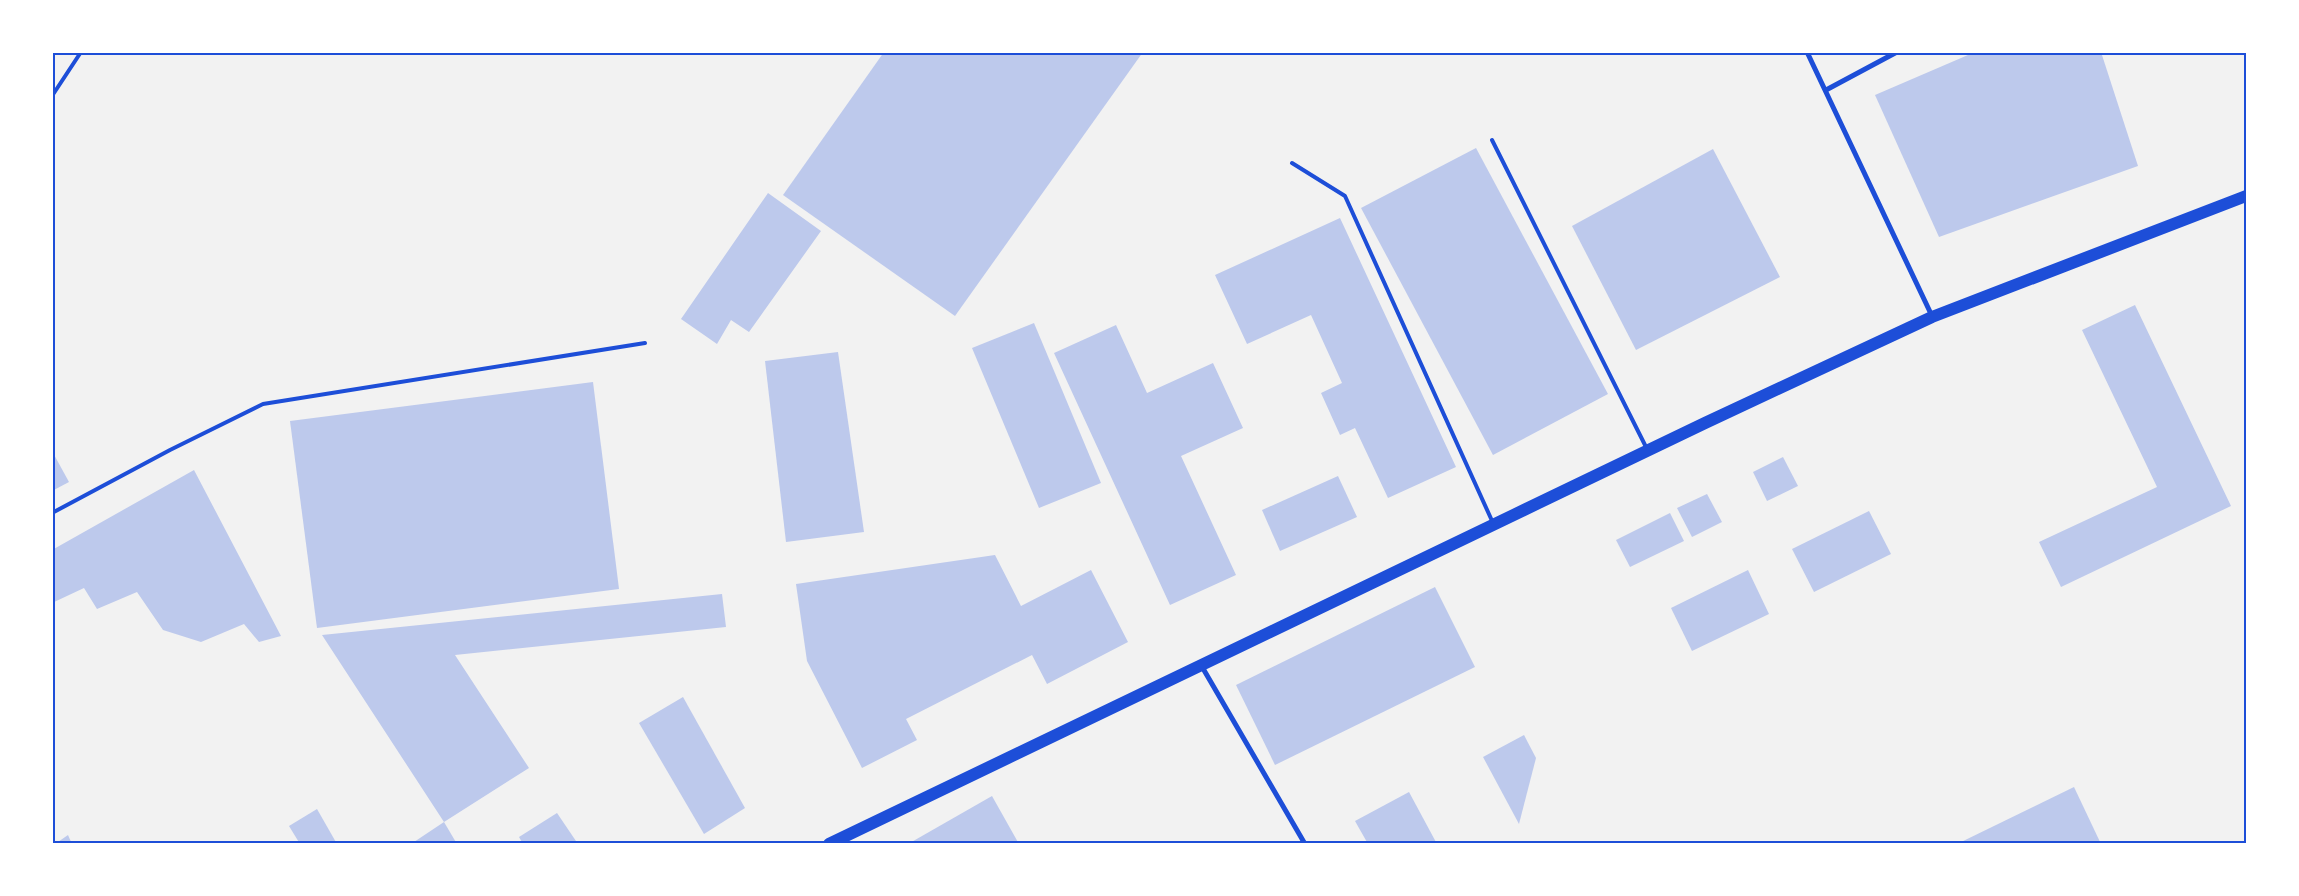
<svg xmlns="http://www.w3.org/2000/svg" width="2299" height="896" font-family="'Exo 2',sans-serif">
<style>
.building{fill:#bdc9ec}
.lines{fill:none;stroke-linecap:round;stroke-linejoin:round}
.service{stroke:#1d4ed8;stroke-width:4}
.minor{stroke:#1d4ed8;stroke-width:5}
.primary{stroke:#1d4ed8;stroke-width:12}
.neatline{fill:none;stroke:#1d4ed8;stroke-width:2}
</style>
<rect width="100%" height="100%" fill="#f2f2f2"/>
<g class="building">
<polygon points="884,52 1143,52 955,316 783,195"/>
<polygon points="1975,52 2101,52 2138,166 1939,237 1875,95"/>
<polygon points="1476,148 1608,394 1493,455 1361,208"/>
<polygon points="1713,149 1780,277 1636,350 1572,226"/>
<polygon points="768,193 821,231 749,332 731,320 717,344 681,319"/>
<polygon points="1340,218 1456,467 1388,498 1355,428 1340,435 1321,393 1342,383 1311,315 1247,344 1215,275"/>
<polygon points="2135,305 2231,506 2061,587 2039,542 2157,487 2082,330"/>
<polygon points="1034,323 1101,483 1039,508 972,348"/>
<polygon points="1116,325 1147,393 1213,363 1243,428 1181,456 1236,575 1170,605 1054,353"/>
<polygon points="838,352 864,532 786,542 765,361"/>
<polygon points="593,382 619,589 317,628 290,421"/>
<polygon points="52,451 69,482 52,491"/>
<polygon points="1783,457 1798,486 1767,501 1753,472"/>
<polygon points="194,470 281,636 259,642 244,624 201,642 163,630 137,592 97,609 84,588 52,603 52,550"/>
<polygon points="1338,476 1357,517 1280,551 1262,510"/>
<polygon points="1707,494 1722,522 1692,537 1677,508"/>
<polygon points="1869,511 1891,554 1814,592 1792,549"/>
<polygon points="1670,513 1684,541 1630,567 1616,540"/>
<polygon points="995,555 1021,606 1091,570 1128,642 1047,684 1032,655 906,719 917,740 862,768 807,661 796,584"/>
<polygon points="1748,570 1769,614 1692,651 1671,608"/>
<polygon points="1435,587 1475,667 1275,765 1236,685"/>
<polygon points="722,594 726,627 455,655 529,768 444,822 322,635"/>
<polygon points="683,697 745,808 704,834 639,723"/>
<polygon points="1524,735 1536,758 1519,824 1483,757"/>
<polygon points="2074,787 2101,844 1957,844"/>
<polygon points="1409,792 1437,844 1368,844 1355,821"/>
<polygon points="992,796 1019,844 908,844"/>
<polygon points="317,809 337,844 300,844 289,826"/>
<polygon points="557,813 578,844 523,844 519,837"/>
<polygon points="444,822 457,844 411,844"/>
<polygon points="68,835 72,844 55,844"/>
</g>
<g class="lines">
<g class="service">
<polyline points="52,96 81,52"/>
<polyline points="1492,140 1647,449"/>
<polyline points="1292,163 1345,196 1493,523"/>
<polyline points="52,513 170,450 263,404 645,343"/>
</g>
<g class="minor">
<polyline points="1807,52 1932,316"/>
<polyline points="1826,90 1897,52"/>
<polyline points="1201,665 1305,844"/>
</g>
<polyline class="primary" points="829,844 1705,423 1932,317 2246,196"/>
</g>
<rect width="2299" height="896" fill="none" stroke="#ffffff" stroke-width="108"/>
<rect x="54" y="54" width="2191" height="788" class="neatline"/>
</svg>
